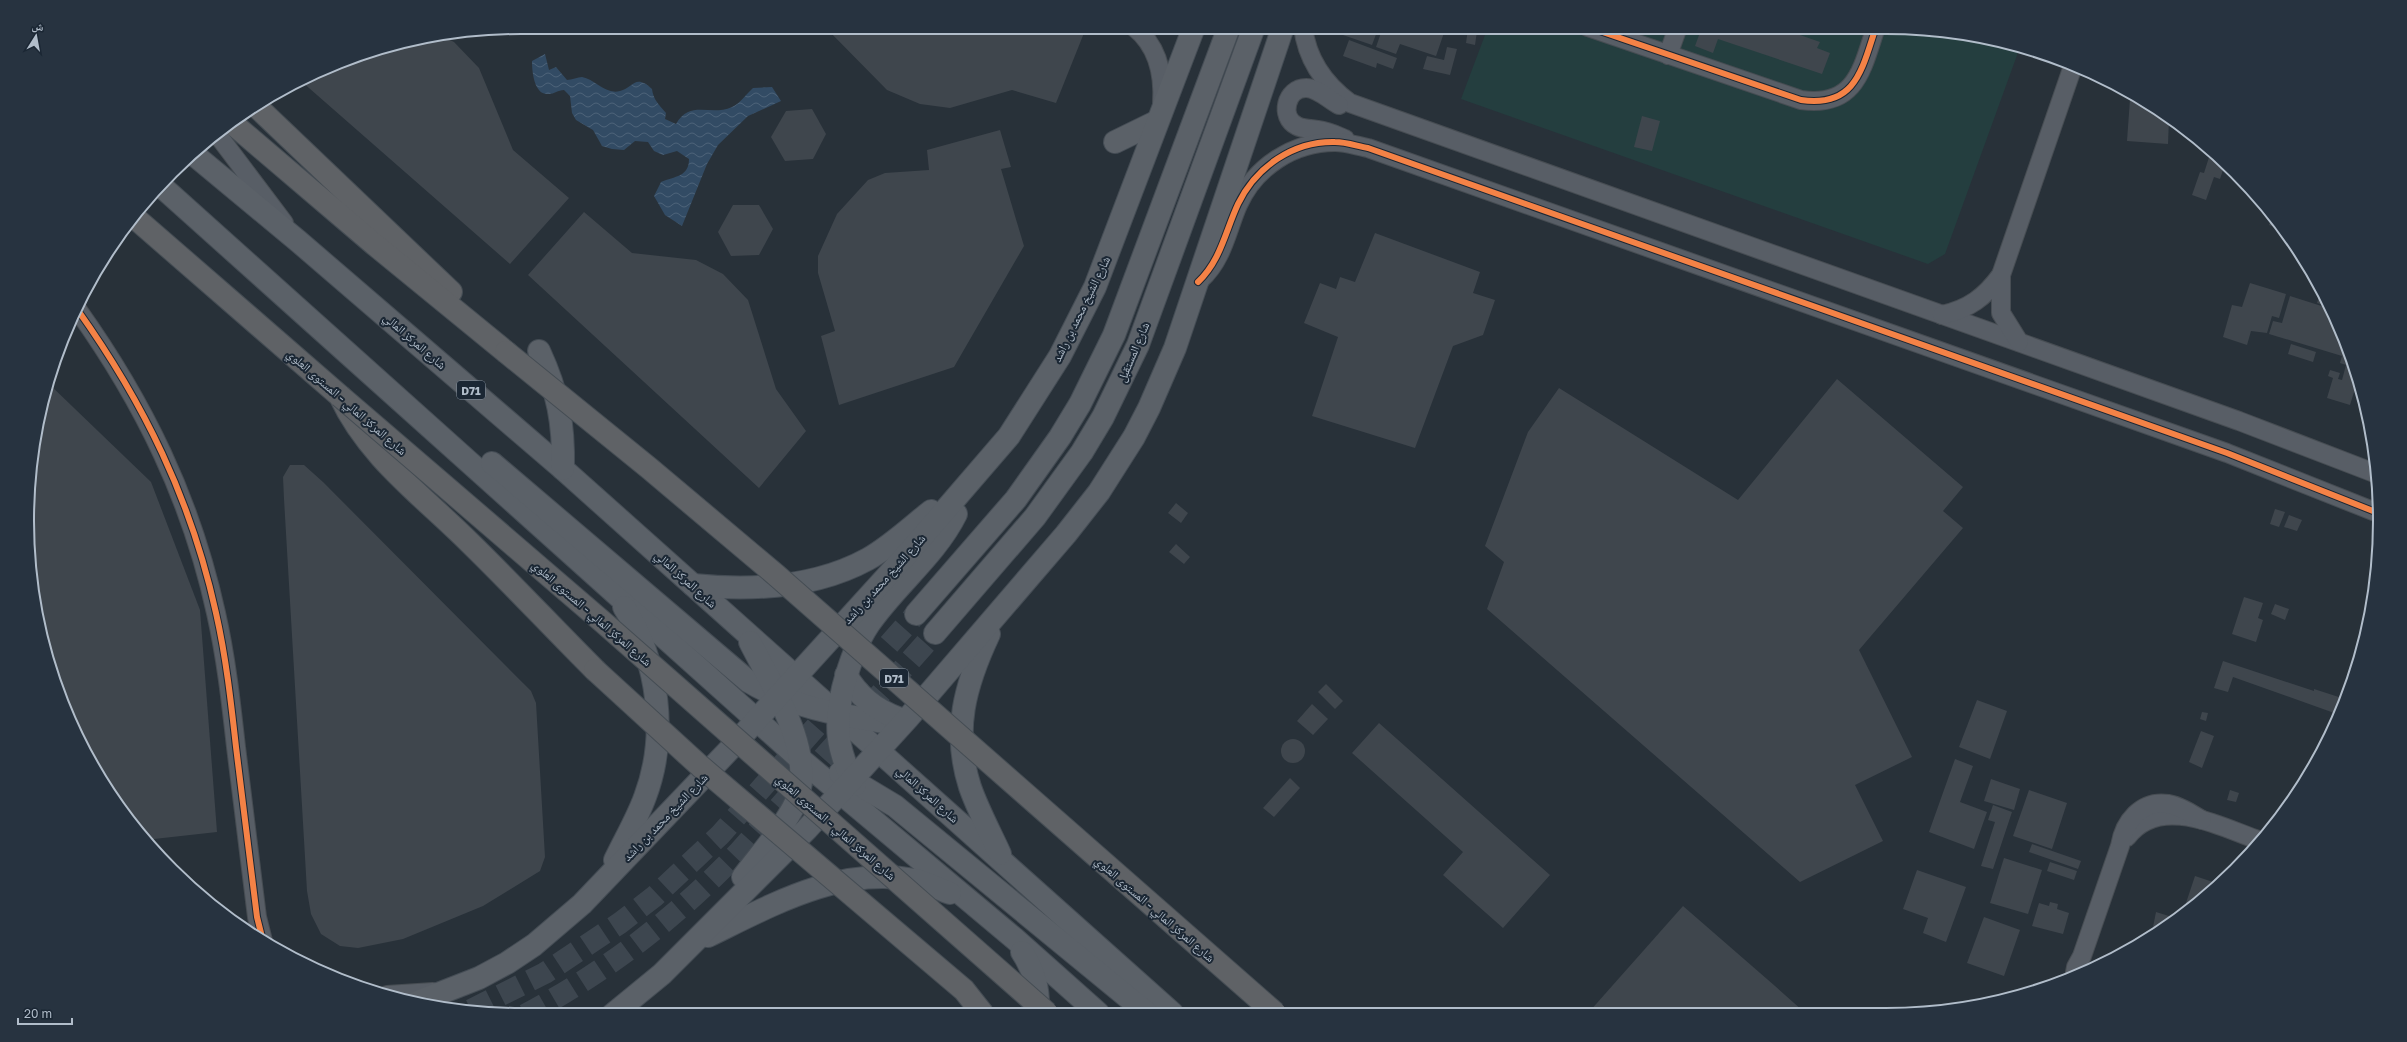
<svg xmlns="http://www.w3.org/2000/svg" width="2407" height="1042" font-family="'Golos Text','Noto Naskh Arabic',sans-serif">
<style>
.green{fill:#243e3f}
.water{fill:url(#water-waves)}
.building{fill:#3f464d}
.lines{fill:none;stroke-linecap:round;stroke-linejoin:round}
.major-tunnel{stroke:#3d464f;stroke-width:22;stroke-dasharray:22 11;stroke-linecap:butt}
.minor-casing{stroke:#474d53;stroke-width:20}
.major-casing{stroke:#454d55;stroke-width:24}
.highway-casing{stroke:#454d54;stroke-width:24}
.minor{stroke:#585e66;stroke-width:18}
.major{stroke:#5b6168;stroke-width:22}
.highway{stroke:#5f6266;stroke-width:22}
.highway-bridge-casing{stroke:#454d54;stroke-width:24;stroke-linecap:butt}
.highway-bridge{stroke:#5f6266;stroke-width:22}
.cycleway-casing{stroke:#1b2734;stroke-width:8}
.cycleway{stroke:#f48246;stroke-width:6}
.labels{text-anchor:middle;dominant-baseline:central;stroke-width:4;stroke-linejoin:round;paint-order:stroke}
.shield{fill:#1b2734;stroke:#84909d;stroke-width:1}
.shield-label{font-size:11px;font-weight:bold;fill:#b1bdca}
.street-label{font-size:12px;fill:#b1bdca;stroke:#1b2734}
.rim{fill:none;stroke:#b1bdca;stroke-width:2}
</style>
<defs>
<pattern id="water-waves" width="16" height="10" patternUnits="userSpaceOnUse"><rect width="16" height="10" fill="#324b64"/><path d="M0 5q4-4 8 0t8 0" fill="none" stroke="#4d6379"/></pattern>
</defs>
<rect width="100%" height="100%" fill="#283139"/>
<polygon class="green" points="1488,27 1886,27 1982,36 2020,47 1945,254 1928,264 1461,99"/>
<path class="water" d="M 545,54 L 549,70 L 556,67 L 567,80 C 572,80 578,77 582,77 C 595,79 605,95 620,91 C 633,88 635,73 652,89 C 653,99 659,105 666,113 L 665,119 L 676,124 C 691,99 710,117 732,107 C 741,103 746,94 753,88 L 772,87 L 781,101 L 748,116 L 718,145 L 707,164 L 682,226 L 665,215 L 654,196 L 661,182 C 675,176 689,177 689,159 L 677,151 L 663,155 L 654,151 L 648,142 L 635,141 L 624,150 L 612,149 L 602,146 L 593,130 L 576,120 L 572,113 L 570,96 L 564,90 C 558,90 554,94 549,94 C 534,96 532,71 532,61 Z"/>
<g class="building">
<polygon points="825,27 1083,27 1086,28 1056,103 1012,90 950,108 920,104 887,90"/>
<polygon points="1345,27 1378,29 1372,45 1343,35"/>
<polygon points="1383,27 1446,27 1436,56 1400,44 1396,54 1376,47"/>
<polygon points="1702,27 1777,27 1820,42 1817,48 1830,53 1822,74 1718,39 1713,53 1695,46"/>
<polygon points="1468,29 1477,31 1475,45 1466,43"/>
<polygon points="440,35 454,42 479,68 513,150 569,198 510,264 301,81 362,53 425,36"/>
<polygon points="1349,40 1397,58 1393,69 1377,63 1376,68 1343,56"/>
<polygon points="1447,47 1457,49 1450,75 1423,69 1427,56 1444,60"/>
<polygon points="2130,99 2143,100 2169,119 2168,144 2127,141"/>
<polygon points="812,109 826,134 813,159 785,161 771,137 786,111"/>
<polygon points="1642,116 1660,121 1652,151 1634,147"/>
<polygon points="1000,130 1011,167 1001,169 1024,246 954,367 839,405 821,336 835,331 818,273 818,256 837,214 868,180 885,173 929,170 927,150"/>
<polygon points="2211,151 2225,164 2220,179 2214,177 2206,200 2192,195 2200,172 2204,173"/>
<polygon points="733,205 759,205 773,229 759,255 731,256 718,232"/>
<polygon points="584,212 632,253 696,260 723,274 748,300 776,389 806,431 759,488 528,275"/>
<polygon points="2273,215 2278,220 2285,231 2269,225"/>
<polygon points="1375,233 1480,272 1473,293 1495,300 1483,335 1453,346 1415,448 1312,416 1338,337 1304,323 1320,283 1336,289 1340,277 1355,282"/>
<polygon points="2250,283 2286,294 2279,318 2272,316 2267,333 2251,331 2247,345 2223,337 2232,305 2242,307"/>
<polygon points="2321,290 2329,303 2331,307 2317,303"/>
<polygon points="2290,296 2331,309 2358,379 2350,405 2327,398 2333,378 2328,376 2330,370 2340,373 2338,379 2342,380 2346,365 2340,363 2342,356 2269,334 2273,321 2282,323"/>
<polygon points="2291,344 2316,352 2313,362 2288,354"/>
<polygon points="1837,379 1963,487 1943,511 1963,528 1859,650 1912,757 1855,785 1883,841 1800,882 1487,609 1504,562 1485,546 1528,432 1559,388 1738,500"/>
<polygon points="48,383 151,482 200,610 217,832 145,840 93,768 53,680 36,617 27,521 36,425"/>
<polygon points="290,465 304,465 323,482 523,683 531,691 536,703 545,857 540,871 483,906 403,939 358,948 340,946 321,934 311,914 307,891 284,499 283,477"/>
<polygon points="1176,503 1188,513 1181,523 1168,513"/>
<polygon points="2275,509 2285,512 2279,527 2270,524"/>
<polygon points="2289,515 2302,520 2297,531 2284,527"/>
<polygon points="1176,544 1190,557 1184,564 1169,552"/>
<polygon points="2244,597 2263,603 2258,618 2263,620 2256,642 2232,634"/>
<polygon points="2275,604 2289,609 2285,620 2271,614"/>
<polygon points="2223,661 2314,691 2314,689 2345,699 2337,714 2233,677 2228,692 2214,688"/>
<polygon points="1326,684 1343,701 1335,709 1318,692"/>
<polygon points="1977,700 2007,711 1990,759 1959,747"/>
<polygon points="1312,704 1328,719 1313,735 1297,721"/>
<polygon points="2202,712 2208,713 2206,721 2200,719"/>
<polygon points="1379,723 1550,875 1503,928 1443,875 1463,852 1352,753"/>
<polygon points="2201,731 2214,736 2202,768 2189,762"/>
<circle cx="1293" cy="751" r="12"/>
<polygon points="1955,759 1973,766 1960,802 1987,812 1974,849 1929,832"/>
<polygon points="1290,778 1300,788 1274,817 1263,808"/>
<polygon points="1991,779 2020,789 2014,810 1984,801"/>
<polygon points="2029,790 2067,803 2052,849 2013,836"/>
<polygon points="2230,790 2239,793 2236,802 2227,800"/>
<polygon points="1993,805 2012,812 1993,869 1981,866 1995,822 1988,820"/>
<polygon points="2032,844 2081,861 2078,869 2029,852"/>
<polygon points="2004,858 2042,870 2028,914 1990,903"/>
<polygon points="2050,862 2077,871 2074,880 2047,871"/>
<polygon points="1917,870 1966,887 1946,942 1923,933 1928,918 1903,909"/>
<polygon points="2195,876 2219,884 2212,893 2182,915"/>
<polygon points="2050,902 2058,904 2057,909 2069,913 2063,934 2032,926 2039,903 2049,906"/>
<polygon points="1683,906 1775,986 1803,1011 1589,1012"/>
<polygon points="2156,912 2169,916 2166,927 2164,929 2153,927"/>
<polygon points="1984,917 2020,930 2004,976 1967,963"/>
</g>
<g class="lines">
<g class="major-tunnel">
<polyline points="471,1010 545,973 620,923 655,896 720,835 916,614"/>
<path d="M 525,1015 C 607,971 673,920 738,853 L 935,633"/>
</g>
<g class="minor-casing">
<g id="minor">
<path d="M 1134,27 C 1158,46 1164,75 1162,104"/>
<path d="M 1303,27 C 1307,60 1324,84 1350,103 L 2239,421 L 2377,474"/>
<path d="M 1588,27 L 1801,100 C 1856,108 1862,69 1876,27"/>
<polyline points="1668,55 1678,27"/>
<path d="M 1339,105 C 1329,100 1318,88 1306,88 C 1286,88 1279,117 1297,126 C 1303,129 1312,129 1318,130 C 1328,131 1336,135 1345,139"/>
<polyline points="217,134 284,223"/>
<path d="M 1201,279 C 1223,259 1227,230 1238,205 C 1255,167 1293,142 1335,142 C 1346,142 1357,146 1368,148 L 2227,453 L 2378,513"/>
<path d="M 77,309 C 144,403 191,499 216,613 C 226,657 231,702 236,747 C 243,804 250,860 257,917 L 263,941"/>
<path d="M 1942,315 C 1969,309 1985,297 2001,275"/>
<polyline points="2019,342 2001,313 2001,275 2073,66"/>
<path d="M 2127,837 C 2159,794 2219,826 2258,840"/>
<path d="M 2074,978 L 2076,967 L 2082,956 L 2120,846 C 2124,822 2141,800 2168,804 C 2180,806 2192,814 2202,820"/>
<polyline points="387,995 433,992"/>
</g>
</g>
<g class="major-casing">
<g id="major">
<polyline points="1115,142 1156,122"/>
<polyline points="192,153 298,241 563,469 1172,1013"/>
<polyline points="160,185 799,758 1015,939 1098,1013"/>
<path d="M 539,351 C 558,392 564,423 563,469"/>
<path d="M 492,463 L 748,681 C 796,710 848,716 901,725"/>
<path d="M 693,585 C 751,591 815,588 868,559 C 891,546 911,527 931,511"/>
<polyline points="916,614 1016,499 1060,437 1080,404 1114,335 1229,27"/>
<polyline points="935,633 1035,517 1082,452 1103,417 1138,345 1254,27"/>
<path d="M 989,634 C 965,685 952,731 970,787 C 978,810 990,832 1000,854"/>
<path d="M 846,675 C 858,696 876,710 898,718"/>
<polyline points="840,773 895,806 1147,1013"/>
<path d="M 855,785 C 837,750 834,727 843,688 C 849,665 856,643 869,624 C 896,585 935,556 956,514"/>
<path d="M 615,860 C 625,839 637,819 645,797 C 668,736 659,662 624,607"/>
<path d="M 743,877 C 761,853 783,829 796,802 C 817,754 771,684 750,642"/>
<path d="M 708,936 C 774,904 840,866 915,880 C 927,883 939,889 950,893"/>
<path d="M 1022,952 C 1035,972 1039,990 1038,1013"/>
<polyline points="415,1003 479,978 507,963 534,945 582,904 730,749 910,551 1009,436 1060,356 1095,287 1194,27"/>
<polyline points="612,1015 662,974 807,829 908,718 1066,534 1099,492 1134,437 1149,408 1175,348 1283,27"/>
</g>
</g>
<g class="highway-casing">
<g id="highway">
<polyline points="256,106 451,292"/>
<polyline points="232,123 374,244 506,352"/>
<path d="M 134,217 L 340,396 C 368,457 423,496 470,543 C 512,584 553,628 595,670"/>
</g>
</g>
<use href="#minor" class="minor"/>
<use href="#major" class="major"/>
<use href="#highway" class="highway"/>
<g class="highway-bridge-casing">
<g id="highway-bridge">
<polyline points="506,352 649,468 776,575 1275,1013"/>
<polyline points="340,396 604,623 1047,1013"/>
<polyline points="595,670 700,766 964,990 983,1014"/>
</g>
</g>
<use href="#highway-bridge" class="highway-bridge"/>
<g class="cycleway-casing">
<g id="cycleway">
<path d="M 1588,27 L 1801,100 C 1856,108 1862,69 1876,27"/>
<path d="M 1198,282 C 1221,260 1225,232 1238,204 C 1256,167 1293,141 1335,142 C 1346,142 1357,146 1368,148 L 2227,453 L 2378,513"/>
<path d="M 77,309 C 144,403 191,499 216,613 C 226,657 231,702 236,747 C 243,804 250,860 257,917 L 263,941"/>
</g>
</g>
<use href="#cycleway" class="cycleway"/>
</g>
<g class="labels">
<g class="shield">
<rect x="457" y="381" width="28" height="18" rx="3"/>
<rect x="880" y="669" width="28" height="18" rx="3"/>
</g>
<g class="shield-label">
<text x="471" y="390">D71</text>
<text x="894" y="678">D71</text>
</g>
<g class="street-label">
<text transform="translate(1081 309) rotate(-64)">شارع الشيخ محمد بن راشد</text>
<text transform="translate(415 341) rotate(41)">شارع المركز المالي</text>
<text transform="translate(1133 352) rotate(-67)">شارع المستقبل</text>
<text transform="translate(347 402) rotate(41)">شارع المركز المالي - المستوى العلوي</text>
<text transform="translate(686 579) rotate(42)">شارع المركز المالي</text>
<text transform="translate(884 579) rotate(-48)">شارع الشيخ محمد بن راشد</text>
<text transform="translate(592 613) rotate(41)">شارع المركز المالي - المستوى العلوي</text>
<text transform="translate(928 794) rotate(42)">شارع المركز المالي</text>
<text transform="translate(665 817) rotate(-46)">شارع الشيخ محمد بن راشد</text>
<text transform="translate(836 827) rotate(41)">شارع المركز المالي - المستوى العلوي</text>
<text transform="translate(1155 909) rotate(41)">شارع المركز المالي - المستوى العلوي</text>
</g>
</g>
<path d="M0 0H2407V1042H0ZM521 34H1886A487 487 0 0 1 2373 521V521A487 487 0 0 1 1886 1008H521A487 487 0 0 1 34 521V521A487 487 0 0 1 521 34Z" fill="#273340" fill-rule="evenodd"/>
<path class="rim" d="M521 34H1886A487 487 0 0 1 2373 521V521A487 487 0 0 1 1886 1008H521A487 487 0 0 1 34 521V521A487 487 0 0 1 521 34Z"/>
<g transform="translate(36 36) rotate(11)" stroke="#1b2734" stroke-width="3" paint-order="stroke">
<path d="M0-3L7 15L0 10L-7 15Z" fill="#b1bdca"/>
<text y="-6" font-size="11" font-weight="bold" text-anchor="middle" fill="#b1bdca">ش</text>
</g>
<path d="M18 1018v6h54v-6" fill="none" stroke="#b1bdca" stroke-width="2"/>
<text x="24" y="1018" font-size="12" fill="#b1bdca" stroke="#1b2734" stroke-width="3" paint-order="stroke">20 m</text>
</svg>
